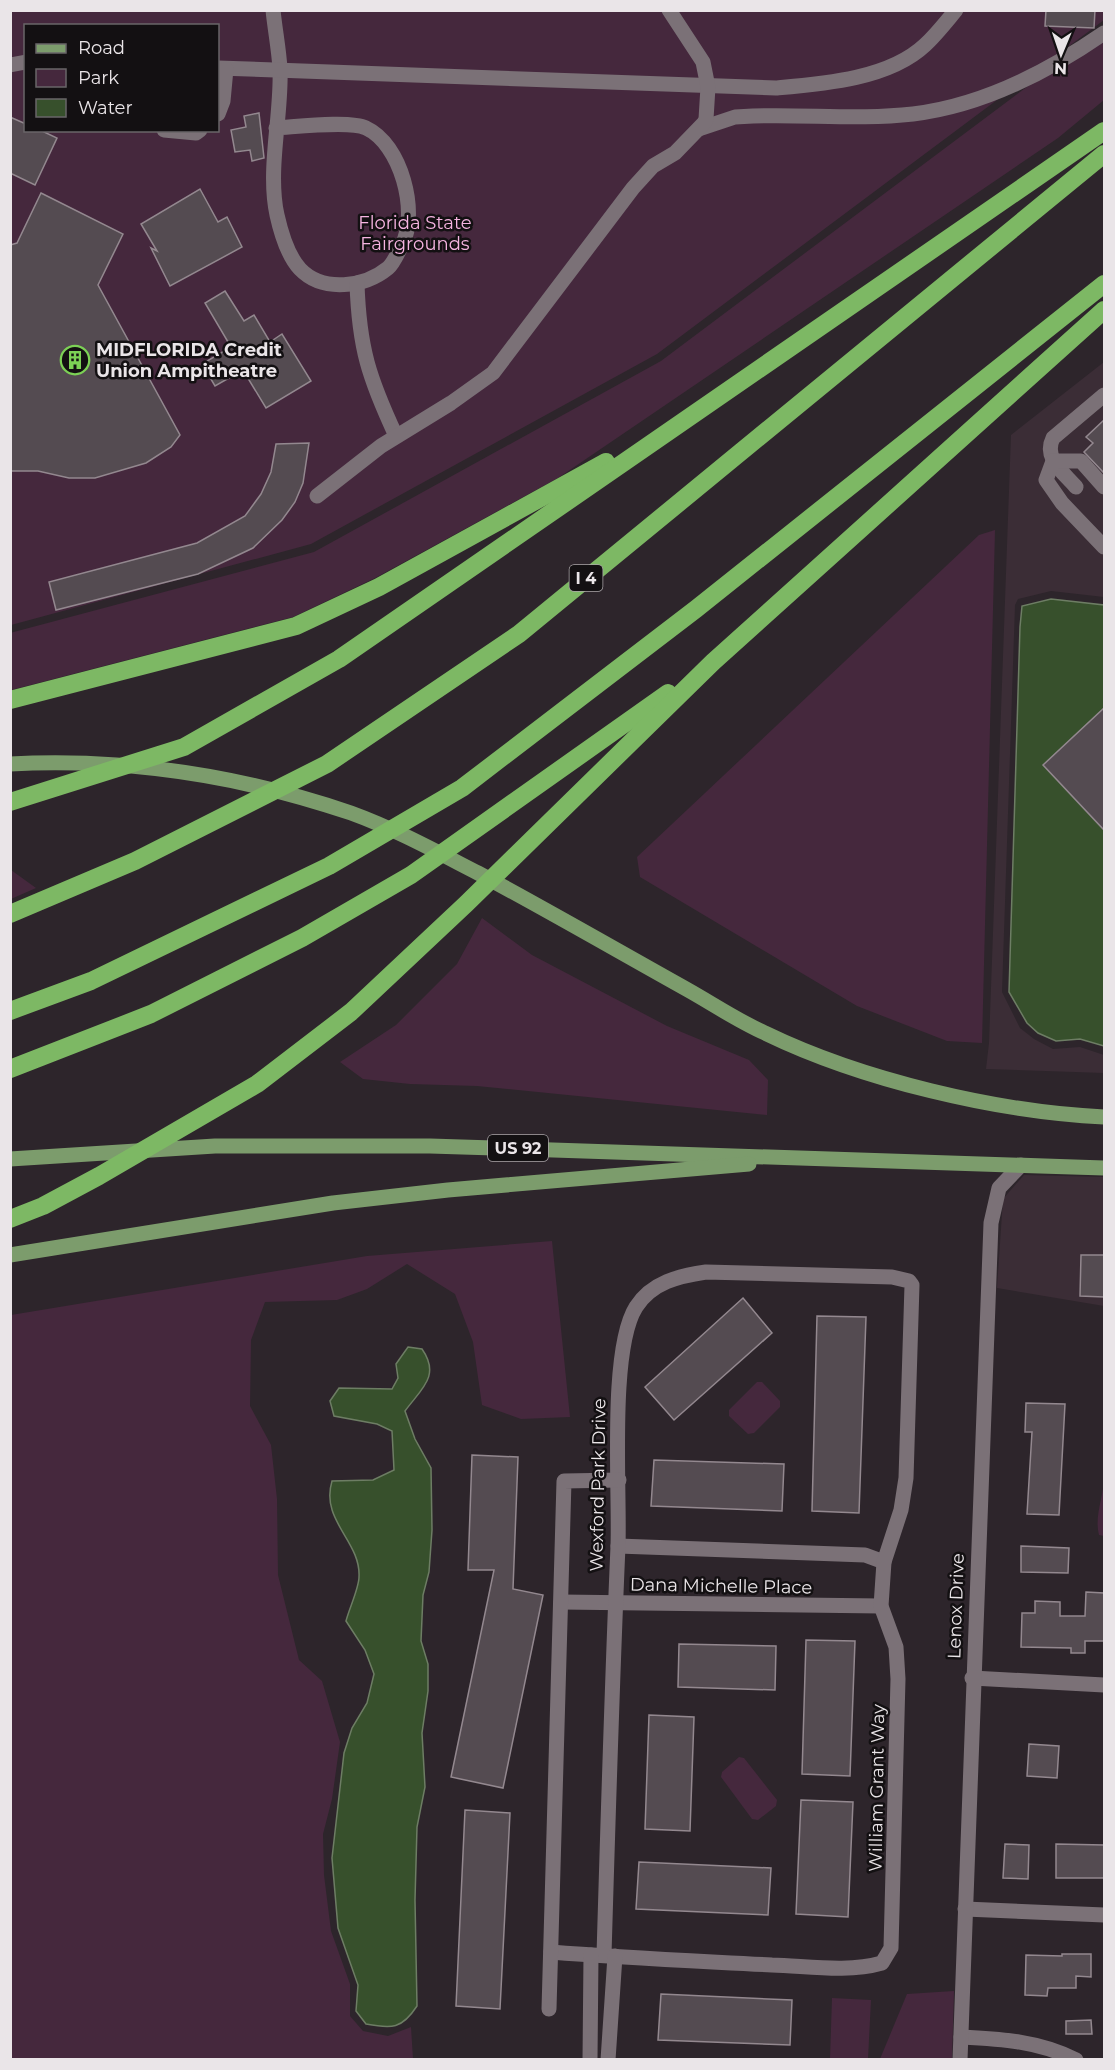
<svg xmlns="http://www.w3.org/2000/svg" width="1115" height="2070" font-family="Montserrat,sans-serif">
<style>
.built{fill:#3b2d36}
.green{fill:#45283d;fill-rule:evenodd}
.water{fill:#37502c;stroke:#6d7d64;stroke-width:1.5}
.building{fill:#544b51;stroke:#93888f;stroke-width:1.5}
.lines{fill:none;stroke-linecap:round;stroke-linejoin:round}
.minor{stroke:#7b7177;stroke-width:15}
.major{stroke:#7c9c6c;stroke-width:15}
.highway{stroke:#7db864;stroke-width:18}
.labels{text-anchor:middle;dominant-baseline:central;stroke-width:5;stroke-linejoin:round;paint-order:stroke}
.shield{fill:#131012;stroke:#aaa5a8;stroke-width:1.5}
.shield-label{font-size:16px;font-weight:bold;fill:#eae5e8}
.park-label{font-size:18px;fill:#f6b4e1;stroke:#131012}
.poi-label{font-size:18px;font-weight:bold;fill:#eae5e8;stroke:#131012;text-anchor:start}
.street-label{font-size:18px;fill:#eae5e8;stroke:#131012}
</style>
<rect width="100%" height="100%" fill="#2d252b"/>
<g class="built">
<polygon points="1104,362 1104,597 1051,591 1018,599 1015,605 1002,992 1020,1028 1034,1039 1053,1049 1080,1047 1104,1055 1104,1073 986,1069 989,1043 1011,435"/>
<polygon points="1024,1175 1104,1177 1104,1306 997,1288 1003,1199"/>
</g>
<g class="green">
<path d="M 11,11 L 1104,11 L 1104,20 L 657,354 L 311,544 L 11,625 ZM 26,26 L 218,26 L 218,130 L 26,130 Z"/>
<polygon points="1104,29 1104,100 1058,138 558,478 375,578 293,617 11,690 10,633 314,552 661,361"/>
<polygon points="995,530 982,1043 947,1041 857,1006 640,877 637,857 979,535"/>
<polygon points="11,870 36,888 11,899"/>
<polygon points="482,918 532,955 667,1026 749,1060 768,1080 767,1115 477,1086 410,1084 363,1079 340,1062 396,1025 457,964"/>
<polygon points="552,1241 570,1417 521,1419 482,1405 473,1342 455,1294 407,1264 367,1289 337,1300 265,1302 251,1340 250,1406 271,1445 277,1499 278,1575 299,1660 322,1681 340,1742 332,1799 323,1834 324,1875 331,1931 350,1984 350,2016 363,2031 388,2036 411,2027 413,2059 11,2059 11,1315 367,1256"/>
<polygon points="757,1382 762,1382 780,1401 780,1407 754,1433 748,1434 729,1416 729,1410"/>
<path d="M 1104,1477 L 1104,1536 L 1099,1535 C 1094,1516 1104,1496 1104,1477 Z"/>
<polygon points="739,1757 744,1758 777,1800 776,1806 758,1820 752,1819 721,1777 722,1772"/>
<polygon points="954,1991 952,2059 880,2059 907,1994"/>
<polygon points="832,1998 871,2000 868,2059 830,2059"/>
</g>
<g class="water">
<polygon points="1051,599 1104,605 1104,1046 1080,1039 1056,1041 1038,1033 1027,1023 1009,992 1020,627 1022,606"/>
<path d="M 408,1347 L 422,1349 C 441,1376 421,1389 405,1411 L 415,1439 L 431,1468 L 432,1530 L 429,1572 L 423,1595 L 421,1641 L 428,1664 L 428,1691 L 422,1733 L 425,1787 L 417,1827 L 415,1900 L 417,2006 C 402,2029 392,2029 366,2024 L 356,2011 L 358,1985 L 338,1928 L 332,1858 L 344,1753 L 352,1728 L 367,1703 L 374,1674 L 365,1650 L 346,1621 C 349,1609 359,1588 359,1577 C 361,1541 320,1521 332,1481 L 373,1480 L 394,1470 L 392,1431 L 377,1424 L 334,1416 L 330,1401 L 339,1388 L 392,1389 L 398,1378 L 396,1364 Z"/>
</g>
<g class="building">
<polygon points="1046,10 1095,10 1094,28 1045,26"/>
<polygon points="259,113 264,158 252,161 250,150 235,152 231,130 246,127 244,116"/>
<polygon points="10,117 26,124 26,130 40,130 57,138 35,185 10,173"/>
<polygon points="200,189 218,222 227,217 242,247 170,286 151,248 157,251 141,224"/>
<polygon points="41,193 123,234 98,285 180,435 171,447 146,463 95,478 69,478 38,471 10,471 10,245 17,243"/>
<polygon points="225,291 244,321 254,315 270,342 282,334 311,381 266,408 243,370 215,386 202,364 231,347 205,303"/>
<polygon points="1104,420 1104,473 1084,452 1093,443 1086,437"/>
<polygon points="309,443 303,483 295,502 282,520 253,548 198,574 56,610 49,582 197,543 245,516 261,494 271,472 276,444"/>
<polygon points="1104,708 1104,830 1043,765"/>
<polygon points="1081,1255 1104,1255 1104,1297 1080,1296"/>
<polygon points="743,1298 772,1333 674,1420 645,1387"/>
<polygon points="817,1316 866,1317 859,1513 812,1511"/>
<polygon points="1026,1403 1065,1404 1059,1515 1027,1514 1032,1432 1025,1432"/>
<polygon points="472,1455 518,1457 513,1589 543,1595 503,1788 451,1777 494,1570 468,1570"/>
<polygon points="654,1460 784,1464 782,1511 651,1506"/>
<polygon points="1021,1546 1069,1548 1068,1573 1021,1572"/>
<polygon points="1086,1592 1104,1593 1104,1641 1085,1641 1085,1653 1071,1653 1071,1648 1021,1647 1022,1613 1035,1613 1035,1601 1060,1602 1060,1616 1085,1616"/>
<polygon points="806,1640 855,1641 850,1776 802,1774"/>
<polygon points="679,1644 776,1646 775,1690 678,1687"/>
<polygon points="649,1715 694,1717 690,1831 645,1829"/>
<polygon points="1029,1744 1059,1746 1057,1778 1027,1776"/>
<polygon points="801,1800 853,1802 848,1917 796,1914"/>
<polygon points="465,1810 510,1813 500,2009 456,2006"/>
<polygon points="1005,1844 1029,1845 1028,1879 1003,1878"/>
<polygon points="1056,1844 1104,1845 1104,1878 1056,1878"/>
<polygon points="639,1862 771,1868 768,1915 636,1909"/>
<polygon points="1062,1954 1091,1954 1091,1977 1076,1976 1076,1988 1048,1988 1047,1996 1025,1995 1026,1955 1062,1956"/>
<polygon points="661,1994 792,2000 790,2045 658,2040"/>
<polygon points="1091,2020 1092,2034 1066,2034 1066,2021"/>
</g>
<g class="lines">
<g class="minor">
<path d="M 273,10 C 275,30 279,50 280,69 C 282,114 267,170 277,215 C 281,233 288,256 300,269 C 323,293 365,287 388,268 C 394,263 398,252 402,245 C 419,212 401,144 366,128 C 350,120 295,127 276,128"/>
<polyline points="10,65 26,62"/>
<path d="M 218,68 L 776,88 C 823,84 889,79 925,45 C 936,35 946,22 956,10"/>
<polyline points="218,114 223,101 226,69"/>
<path d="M 699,129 L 735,117 L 753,116 C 806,114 860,120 913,114 C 981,106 1049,71 1104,33"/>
<polyline points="164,130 196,133 200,130"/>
<path d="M 357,283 C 359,348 369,378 396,436"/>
<path d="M 1076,487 C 1063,472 1043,458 1053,438 L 1104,395"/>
<polyline points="1104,487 1081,461 1053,461 1046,480 1062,503 1104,547"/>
<polyline points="317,496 381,446 451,403 493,373 633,188 653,166 675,153 704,123 706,119 708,87 703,62 669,10"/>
<polyline points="618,1546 865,1555 884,1562"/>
<polyline points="561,1602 881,1606"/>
<polyline points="972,1678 1104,1685"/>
<polyline points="965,1909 1104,1915"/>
<path d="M 551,1952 C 624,1958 698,1961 772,1965 C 808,1966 847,1973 882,1963 L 891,1948 L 898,1679 L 896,1647 L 881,1606 L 884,1562 L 901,1510 L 906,1478 L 912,1285 L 909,1281 L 892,1277 L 706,1272 C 679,1276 652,1282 636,1307 C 609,1350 620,1490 618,1546 C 612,1682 608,1819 604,1955"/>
<polyline points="549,2009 564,1481 619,1480"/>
<path d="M 961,2037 C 1000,2039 1040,2041 1076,2060"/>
<polyline points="590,2060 591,1955"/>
<polyline points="608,2060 615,1956"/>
<polyline points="960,2060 991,1223 999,1188 1021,1165"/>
</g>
<g class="major">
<path d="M 10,764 C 125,758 242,776 351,813 C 395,829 437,852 478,873 C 549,911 618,951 688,990 C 713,1004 738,1021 765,1033 C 862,1080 997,1112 1104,1117"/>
<polyline points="10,1159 215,1146 430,1146 1104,1168"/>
<polyline points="10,1255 333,1203 448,1190 749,1164"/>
</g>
<g class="highway">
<polyline points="10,700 296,626 379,587 606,462"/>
<polyline points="10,802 184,747 339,659 1104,131"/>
<polyline points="10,914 135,861 327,764 519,634 1104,154"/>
<polyline points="10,1011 91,981 329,866 462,788 696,609 1104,284"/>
<polyline points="10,1069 151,1014 302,938 411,875 668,693"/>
<polyline points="10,1219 43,1206 99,1176 257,1084 351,1012 466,904 713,662 1104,310"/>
</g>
</g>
<defs>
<g id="building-ring" transform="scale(1.5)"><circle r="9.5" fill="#131012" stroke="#7cd155" stroke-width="1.5"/><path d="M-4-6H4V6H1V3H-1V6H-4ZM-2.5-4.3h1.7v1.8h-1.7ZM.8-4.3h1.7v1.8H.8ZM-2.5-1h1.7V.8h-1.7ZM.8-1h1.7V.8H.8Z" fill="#7cd155"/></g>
</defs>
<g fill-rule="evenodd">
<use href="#building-ring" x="75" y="360"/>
</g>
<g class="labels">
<g class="shield">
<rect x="569.5" y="565" width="33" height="26" rx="4.5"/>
<rect x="488" y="1135" width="60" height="26" rx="4.5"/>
</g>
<g class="shield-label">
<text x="586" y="578">I 4</text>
<text x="518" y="1148">US 92</text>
</g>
<g class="park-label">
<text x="415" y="223">Florida State<tspan x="415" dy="21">Fairgrounds</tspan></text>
</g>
<g class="poi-label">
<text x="96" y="350">MIDFLORIDA Credit<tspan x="96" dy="21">Union Ampitheatre</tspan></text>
</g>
<g class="street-label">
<text transform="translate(598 1485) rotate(-89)">Wexford Park Drive</text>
<text transform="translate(721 1586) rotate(1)">Dana Michelle Place</text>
<text transform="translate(956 1606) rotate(-88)">Lenox Drive</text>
<text transform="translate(877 1788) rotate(-89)">William Grant Way</text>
</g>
</g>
<rect width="1115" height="2070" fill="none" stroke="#eae5e8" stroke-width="24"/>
<rect x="24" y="24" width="195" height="108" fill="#131012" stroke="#696568" stroke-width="1.5"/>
<rect x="36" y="44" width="30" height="9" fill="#7c9c6c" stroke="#696568" stroke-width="1.5"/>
<text x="78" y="54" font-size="18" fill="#eae5e8">Road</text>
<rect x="36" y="69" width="30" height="18" fill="#45283d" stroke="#696568" stroke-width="1.5"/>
<text x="78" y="84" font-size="18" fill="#eae5e8">Park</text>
<rect x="36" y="99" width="30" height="18" fill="#37502c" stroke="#696568" stroke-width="1.5"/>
<text x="78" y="114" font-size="18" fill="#eae5e8">Water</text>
<g transform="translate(1061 54) rotate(182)" stroke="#131012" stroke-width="4.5" paint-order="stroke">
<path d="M0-4.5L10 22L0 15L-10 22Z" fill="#eae5e8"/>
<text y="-9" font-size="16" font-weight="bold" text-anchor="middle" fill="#eae5e8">N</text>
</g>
</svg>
